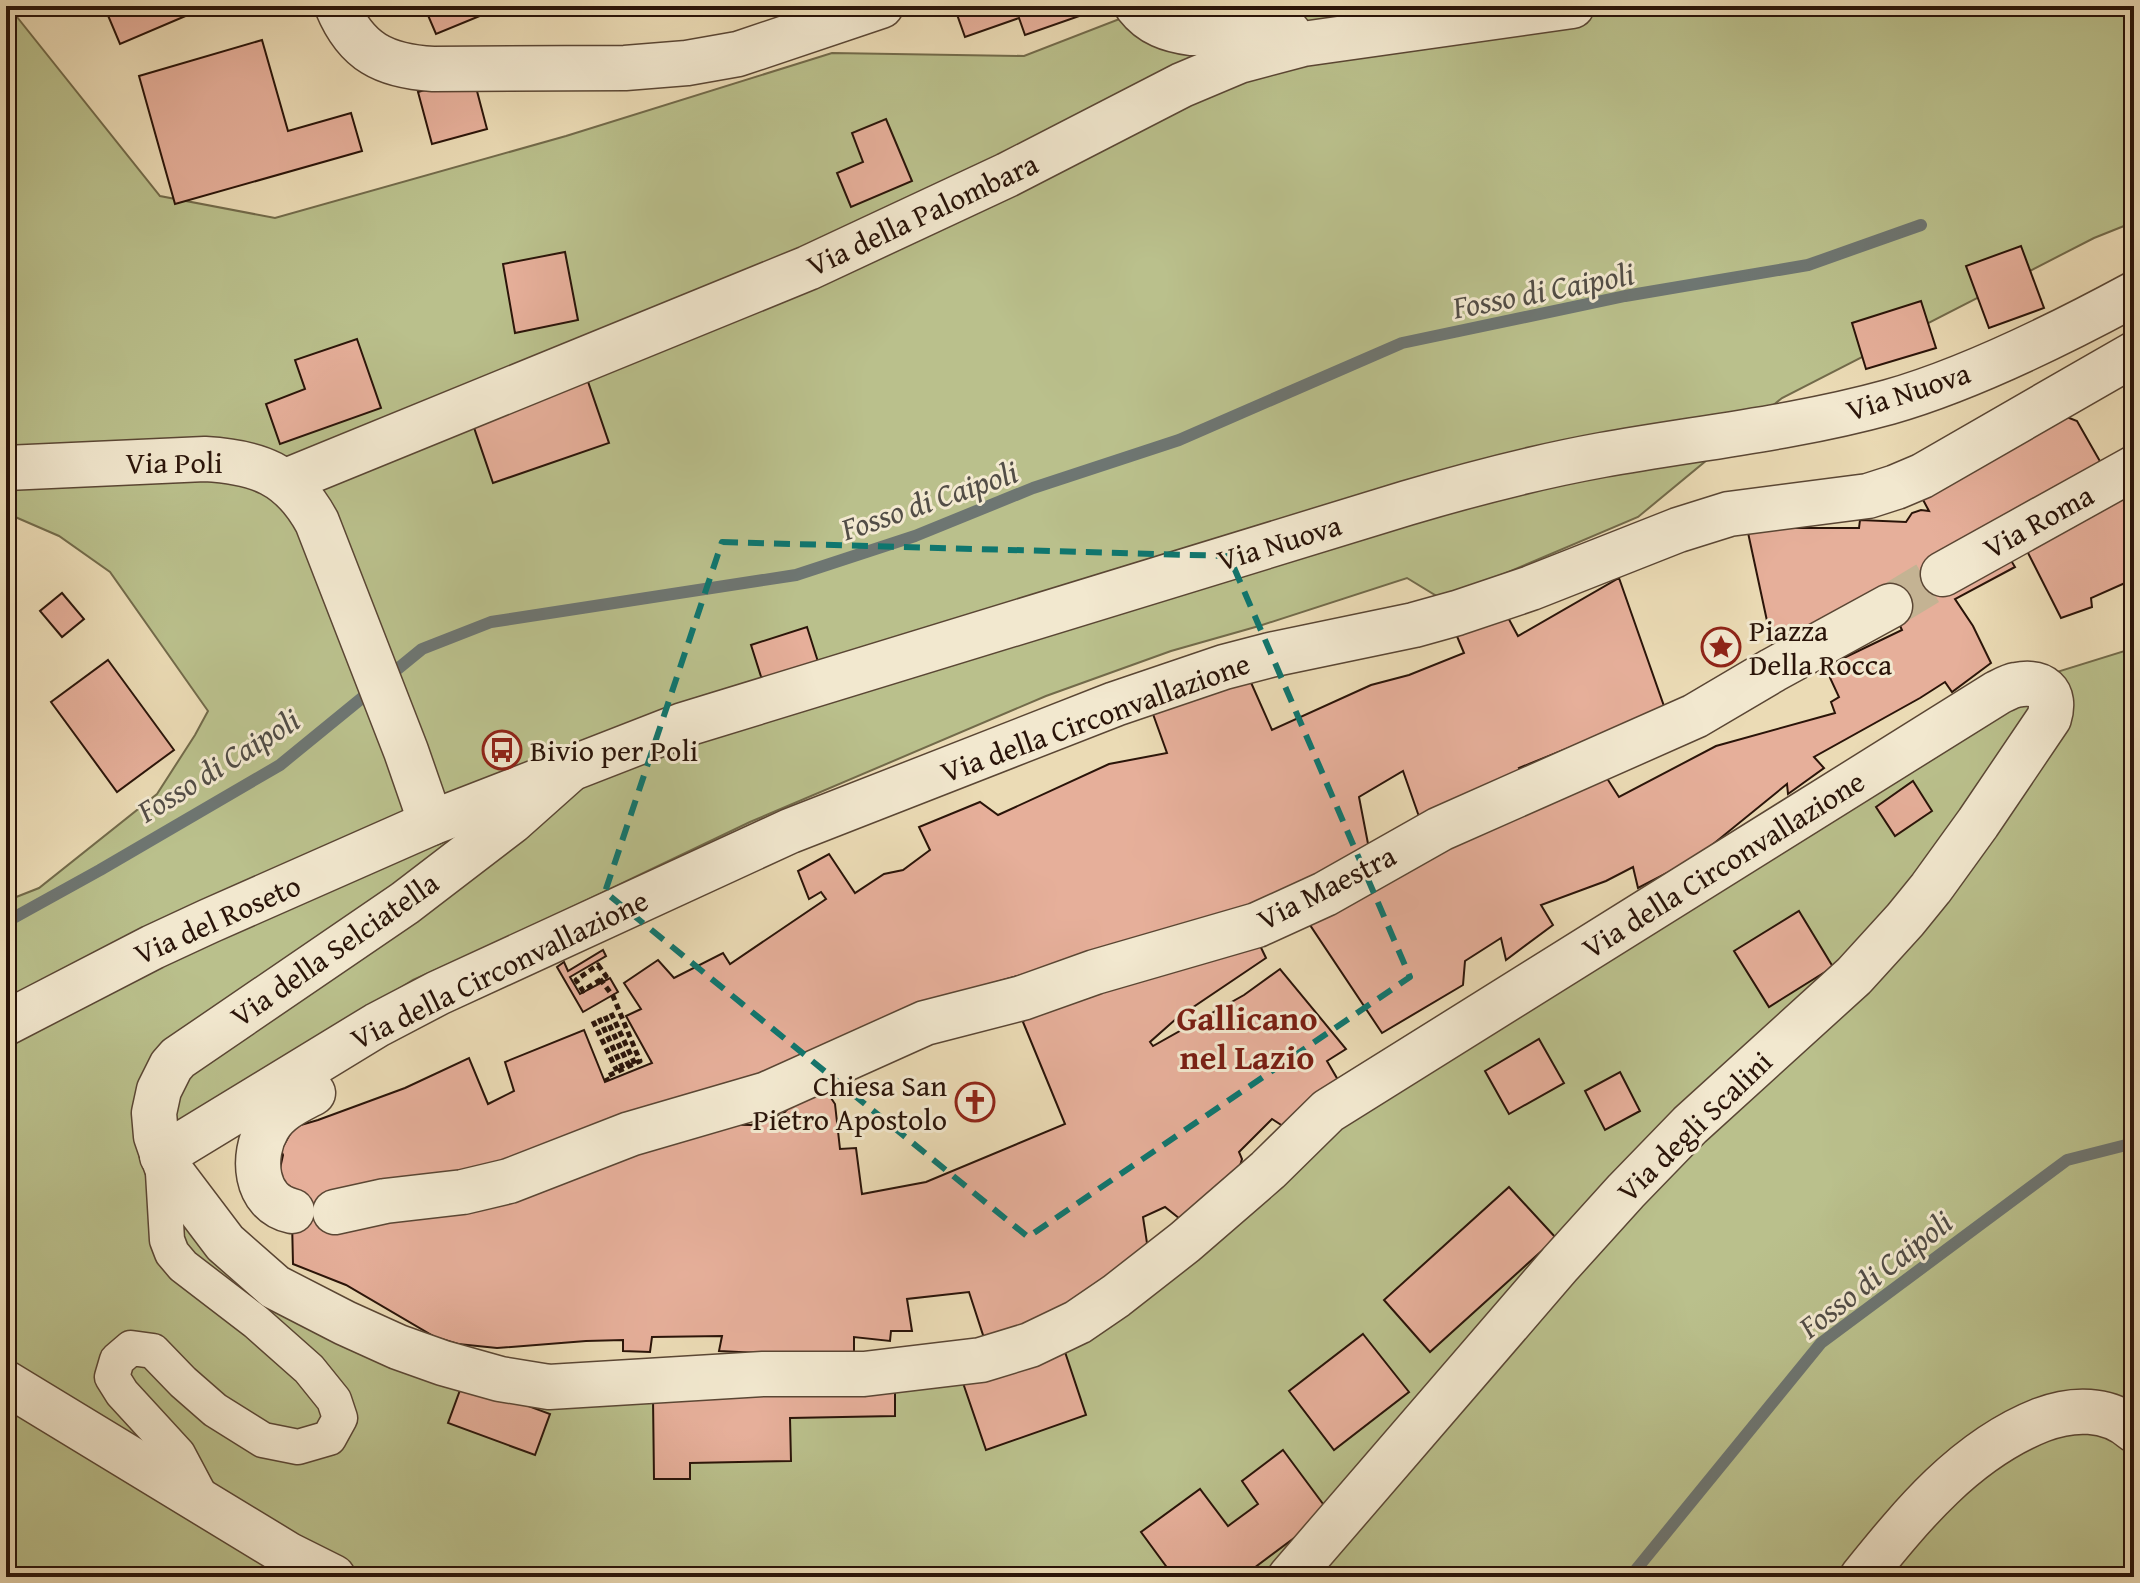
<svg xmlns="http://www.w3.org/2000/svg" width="2140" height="1583" font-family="'Gentium Book Plus',serif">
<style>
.green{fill:#bac08c;stroke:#726a4a;stroke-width:2}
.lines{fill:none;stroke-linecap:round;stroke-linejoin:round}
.stream{stroke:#6e7672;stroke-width:12}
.building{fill:#e6af9a;stroke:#2a1409;stroke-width:2}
.minor-tunnel{stroke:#c4b393;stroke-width:44;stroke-dasharray:44 22;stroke-linecap:butt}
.pedestrian-casing{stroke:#5a4634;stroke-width:37}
.minor-casing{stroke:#5a4634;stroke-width:47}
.tertiary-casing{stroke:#5a4634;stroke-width:47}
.path{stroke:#2a1409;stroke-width:5;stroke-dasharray:6 4;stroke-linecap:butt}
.pedestrian{stroke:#f2e8cf;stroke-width:34}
.minor{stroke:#f2e8cf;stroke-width:44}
.tertiary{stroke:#f2e8cf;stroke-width:44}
.marked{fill:none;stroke:#0f766e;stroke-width:6;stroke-dasharray:16 10;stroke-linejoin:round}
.labels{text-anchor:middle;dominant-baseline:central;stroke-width:6;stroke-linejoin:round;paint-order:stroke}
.street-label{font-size:30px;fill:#2a1409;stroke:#f2e8cf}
.poi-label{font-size:30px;fill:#2a1409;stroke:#f2e8cf;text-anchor:start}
.water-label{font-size:32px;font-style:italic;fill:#524d46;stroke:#f2e8cf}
.quarter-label{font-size:34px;font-weight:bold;fill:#7a1f14;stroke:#f2e8cf}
</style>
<rect width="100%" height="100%" fill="#ebdbb5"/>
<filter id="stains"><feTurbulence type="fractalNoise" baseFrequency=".0025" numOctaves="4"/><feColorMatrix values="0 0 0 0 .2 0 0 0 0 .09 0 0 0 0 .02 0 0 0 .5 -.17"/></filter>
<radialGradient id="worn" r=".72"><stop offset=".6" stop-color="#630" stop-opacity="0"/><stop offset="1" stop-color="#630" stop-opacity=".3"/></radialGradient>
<polygon class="green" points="1153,6 2134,6 2134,222 2094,238 1782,398 1638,517 1480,584 1445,601 1407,578 1259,626 1171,651 1046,696 750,822 512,936 413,980 345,1023 166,1165 225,1243 500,1379 952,1365 1268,1170 2015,685 2134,648 2134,1577 6,1577 6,901 39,888 157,794 195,735 208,711 110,572 59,536 6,513 6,19 17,17 160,196 275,218 566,136 832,53 1024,56"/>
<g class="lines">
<g class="stream">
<polyline points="6,922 100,870 280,765 422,649 491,622 796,575 915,536 1033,488 1179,440 1402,343 1625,296 1808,265 1921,225"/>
<polyline points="6,1565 14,1577"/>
<polyline points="1630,1577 1821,1343 2067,1160 2134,1143"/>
</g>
</g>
<g class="building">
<polygon points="104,6 209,6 120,44"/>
<polygon points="424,6 504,6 436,34"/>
<polygon points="954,6 1105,6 1105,7 1025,35 1019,18 965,37"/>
<polygon points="262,40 288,131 351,113 362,151 175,204 139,76"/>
<polygon points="473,76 487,129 432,144 418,92"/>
<polygon points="886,119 912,181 851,207 837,173 863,162 852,133"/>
<polygon points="2021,246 2044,308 1989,328 1966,266"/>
<polygon points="565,252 578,320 515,333 503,264"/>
<polygon points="1921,301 1936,348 1866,369 1852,323"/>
<polygon points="357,339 381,408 280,444 266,404 305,389 295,360"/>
<polygon points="585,373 609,443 493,483 469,413"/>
<polygon points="2054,412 2077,421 2101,463 2004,549 2015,567 1955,599 1973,626 1991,663 1952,692 1945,682 1920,698 1814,757 1824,768 1788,794 1787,784 1696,858 1638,888 1633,867 1606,881 1541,905 1553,925 1506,960 1501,938 1465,961 1463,985 1382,1033 1308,922 1601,769 1619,797 1716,746 1835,713 1831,702 1839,697 1825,667 1902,630 1886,595 1805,638 1772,644 1747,528 1859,528 1860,520 1906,522 1912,513 1921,510 1929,511 1921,496"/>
<polygon points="2134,488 2134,579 2091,598 2092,607 2061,618 2026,549"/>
<polygon points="1619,578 1665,709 1519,768 1526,780 1423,828 1403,771 1359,797 1370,854 1187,936 1028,973 951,995 773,1077 413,1188 703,1124 751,1125 783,1114 795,1101 827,1092 835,1104 840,1149 856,1148 862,1194 926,1182 1065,1124 1023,1022 1031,1010 1254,933 1266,958 1177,1018 1150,1042 1153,1046 1244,995 1280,969 1346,1049 1327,1061 1338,1080 1292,1132 1272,1119 1239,1152 1242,1159 1240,1166 1185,1223 1165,1207 1143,1217 1147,1243 1142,1254 1053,1328 985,1341 969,1292 907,1299 912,1331 891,1331 890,1341 854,1337 854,1352 796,1355 719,1351 722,1336 652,1337 650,1352 623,1351 623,1340 586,1341 497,1348 458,1344 435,1337 346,1285 293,1264 292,1220 294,1189 283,1182 279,1173 283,1155 281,1150 294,1127 318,1120 405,1088 469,1058 488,1104 514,1091 505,1062 584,1030 605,1082 652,1063 626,1016 641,1009 624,983 658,960 674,978 723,953 730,964 826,899 821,892 809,899 798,871 829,854 855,893 884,874 903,870 930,850 919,827 980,802 998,815 1109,764 1167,753 1149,703 1249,678 1272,730 1371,685 1409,675 1464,653 1456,634 1505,612 1518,636"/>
<polygon points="62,593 84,619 62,637 40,611"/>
<polygon points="807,627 820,668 764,686 751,645"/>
<polygon points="108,660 174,750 117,792 51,702"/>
<polygon points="1913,781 1932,811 1895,836 1876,807"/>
<polygon points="1799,911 1833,967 1769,1007 1734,951"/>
<polygon points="603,950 606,956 570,977 580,994 610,978 618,992 583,1012 557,967 564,962 568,971"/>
<polygon points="1539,1039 1564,1083 1509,1114 1485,1071"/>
<polygon points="1620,1072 1640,1111 1605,1130 1585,1091"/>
<polygon points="1509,1187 1556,1238 1430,1352 1384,1300"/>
<polygon points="1363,1334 1409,1392 1334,1450 1289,1391"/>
<polygon points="1064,1349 1086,1415 986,1450 963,1383"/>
<polygon points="463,1382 550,1414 535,1455 448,1423"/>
<polygon points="895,1384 895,1416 790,1418 791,1461 690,1463 690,1479 654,1479 653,1398"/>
<polygon points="1283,1450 1329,1512 1242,1577 1174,1577 1141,1532 1200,1489 1228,1526 1258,1504 1242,1481"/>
</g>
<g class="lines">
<polyline class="minor-tunnel" points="1890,606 1943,574"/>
<g class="pedestrian-casing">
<polyline id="pedestrian" points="162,1156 167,1240 172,1253 183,1266 256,1322 309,1369 334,1400 340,1418 329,1438 298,1447 263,1440 215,1410 183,1382 153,1351 131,1348 117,1360 112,1377 122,1393 178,1454 204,1503"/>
</g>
<g class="minor-casing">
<g id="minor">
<path d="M 337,6 C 356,52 384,66 433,69 L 625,68 L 687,63 L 738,54 L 881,6"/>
<path d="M 1137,6 C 1151,24 1169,30 1191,33 L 1288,32"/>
<polyline points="286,481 808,268 1007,175 1182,85 1239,61 1303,44 1572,6"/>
<polyline points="1943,574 2134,468"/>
<path d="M 567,772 L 512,821 L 405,903 L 178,1058 L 171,1066 L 159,1090 L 154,1113 L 156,1136 L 166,1165 L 225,1243 L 275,1287 L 345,1323 L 398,1347 L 443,1363 L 500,1379 L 549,1387 L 763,1374 L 864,1374 L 981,1360 L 1030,1345 L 1078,1322 L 1116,1296 L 1185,1242 L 1268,1170 L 1328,1111 L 1997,693 C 2003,690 2010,686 2016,685 C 2042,680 2057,692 2049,718 L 1978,823 L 1931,888 L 1905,920 L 1854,976 L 1690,1125 L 1626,1191 L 1560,1264 L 1290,1577"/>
<polyline points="162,1156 377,1025 438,993 790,831 1115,704 1224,667 1270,655 1414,625 1457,613 1531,588 1678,530 1729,514 1868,496 1896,487 1922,476 2134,354"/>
<path d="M 292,1211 C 254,1203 251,1155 268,1127 C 278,1110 296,1102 313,1093"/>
<polyline points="335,1212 385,1201 463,1192 509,1181 630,1134 767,1094 925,1023 1022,998 1095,972 1257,925 1325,894 1440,829 1695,716 1773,670 1890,606"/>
</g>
</g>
<g class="tertiary-casing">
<g id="tertiary">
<path d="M 6,468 L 205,459 C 258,462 291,474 317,522 L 406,751 L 431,823"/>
<path d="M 6,1023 L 153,947 L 209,921 L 431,823 L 683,725 L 1407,503 C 1471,484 1536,467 1602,455 C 1697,438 1795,428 1889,402 C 1970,379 2060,334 2134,294"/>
<polyline points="6,1383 289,1555 333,1577"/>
<path d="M 1862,1577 C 1912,1515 1965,1450 2041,1420 C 2072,1408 2108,1407 2134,1430"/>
</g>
</g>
<g class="path">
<polygon points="598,965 606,976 583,991 576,980"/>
<polyline points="600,979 613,996 640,1061 606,1077 608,1081"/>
<polyline points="611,1013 635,1064"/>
<polyline points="605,1016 629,1066"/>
<polyline points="599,1018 623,1069"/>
<polyline points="593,1021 617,1071"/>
</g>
<use href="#pedestrian" class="pedestrian"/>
<use href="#minor" class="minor"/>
<use href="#tertiary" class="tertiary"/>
</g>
<path class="marked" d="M 722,542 L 1229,556 L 1410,977 L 1028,1237 L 605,892 Z"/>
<defs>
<g id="sight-ring" transform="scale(2)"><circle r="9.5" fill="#f2e8cf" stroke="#8f2418" stroke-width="1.5"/><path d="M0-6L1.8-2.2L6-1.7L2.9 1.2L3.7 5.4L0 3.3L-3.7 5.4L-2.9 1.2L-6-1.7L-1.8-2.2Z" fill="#8f2418"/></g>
<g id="bus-ring" transform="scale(2)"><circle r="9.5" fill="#f2e8cf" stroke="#8f2418" stroke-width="1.5"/><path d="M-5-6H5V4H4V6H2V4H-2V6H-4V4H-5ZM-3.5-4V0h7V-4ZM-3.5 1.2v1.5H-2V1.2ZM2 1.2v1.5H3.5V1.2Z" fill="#8f2418"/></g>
<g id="church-ring" transform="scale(2)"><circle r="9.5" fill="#f2e8cf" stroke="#8f2418" stroke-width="1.5"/><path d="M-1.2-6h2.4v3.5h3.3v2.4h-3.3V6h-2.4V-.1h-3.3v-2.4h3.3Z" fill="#8f2418"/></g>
</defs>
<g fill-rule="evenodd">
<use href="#sight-ring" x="1721" y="647"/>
<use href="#bus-ring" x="502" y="750"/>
<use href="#church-ring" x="975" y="1102"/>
</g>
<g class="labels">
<g class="street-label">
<text transform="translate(922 214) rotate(-25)">Via della Palombara</text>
<text transform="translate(1908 391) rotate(-18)">Via Nuova</text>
<text x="174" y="462">Via Poli</text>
<text transform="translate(2038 521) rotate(-29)">Via Roma</text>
<text transform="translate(1279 542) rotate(-17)">Via Nuova</text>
<text transform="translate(1095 717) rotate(-20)">Via della Circonvallazione</text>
<text transform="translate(1723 864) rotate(-32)">Via della Circonvallazione</text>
<text transform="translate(1326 887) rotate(-27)">Via Maestra</text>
<text transform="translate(217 919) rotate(-24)">Via del Roseto</text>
<text transform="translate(334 949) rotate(-35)">Via della Selciatella</text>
<text transform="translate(499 969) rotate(-26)">Via della Circonvallazione</text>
<text transform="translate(1694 1126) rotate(-44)">Via degli Scalini</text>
</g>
<g class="poi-label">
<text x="1749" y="630">Piazza<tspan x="1749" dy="34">Della Rocca</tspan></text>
<text x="530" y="750">Bivio per Poli</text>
<text x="947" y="1085" text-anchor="end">Chiesa San<tspan x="947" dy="34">Pietro Apostolo</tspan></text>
</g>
<g class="water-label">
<text transform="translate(1543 290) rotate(-11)">Fosso di Caipoli</text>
<text transform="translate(929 500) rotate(-19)">Fosso di Caipoli</text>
<text transform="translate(218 765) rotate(-32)">Fosso di Caipoli</text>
<text transform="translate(1875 1274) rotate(-38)">Fosso di Caipoli</text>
</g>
<g class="quarter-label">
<text x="1247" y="1017">Gallicano<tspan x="1247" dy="39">nel Lazio</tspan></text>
</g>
</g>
<rect width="2140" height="1583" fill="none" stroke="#ebdbb5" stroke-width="32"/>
<rect x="8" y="8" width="2124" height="1567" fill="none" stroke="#2a1409" stroke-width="4"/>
<rect x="16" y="16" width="2108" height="1551" fill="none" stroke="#2a1409" stroke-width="2"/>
<rect width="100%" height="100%" filter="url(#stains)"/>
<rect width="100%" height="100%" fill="url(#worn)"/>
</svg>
